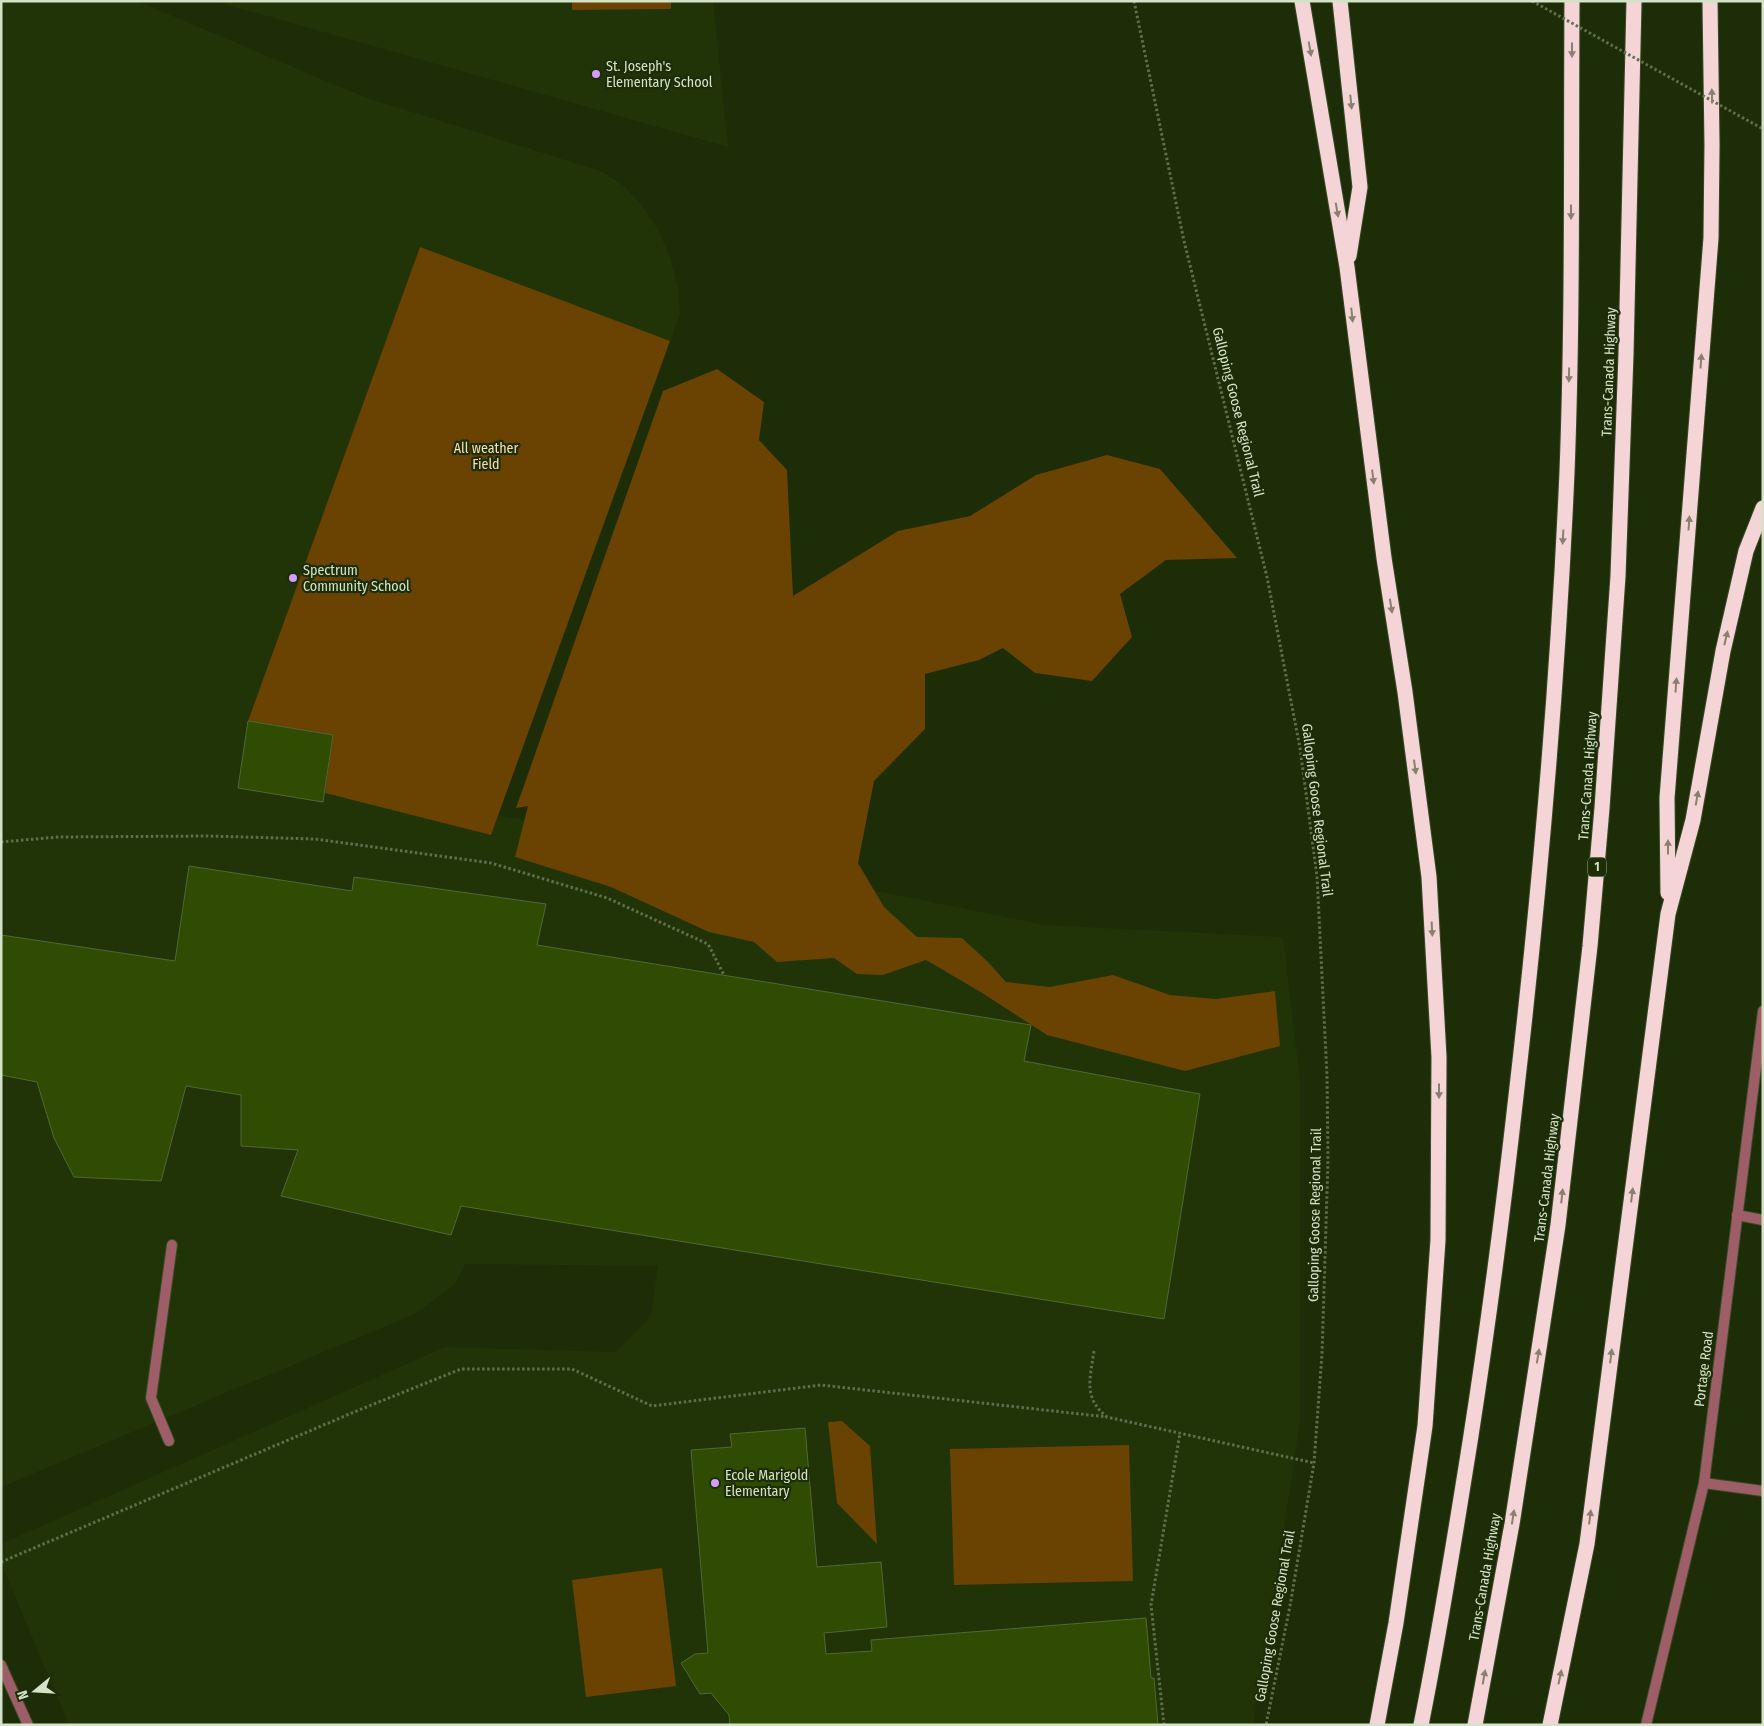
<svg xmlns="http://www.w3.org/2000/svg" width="1764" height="1726" font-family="'Fira Sans Condensed',sans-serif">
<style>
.built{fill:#213407}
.green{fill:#6a4201}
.building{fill:#2f4c02;stroke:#506836}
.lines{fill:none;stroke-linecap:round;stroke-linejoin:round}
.service-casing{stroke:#3a4a26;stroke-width:12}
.minor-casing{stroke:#3a4a26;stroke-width:12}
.tertiary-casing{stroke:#3a4a26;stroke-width:12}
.motorway-casing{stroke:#3a4a26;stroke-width:17}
.path{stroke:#5f6e4c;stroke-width:3;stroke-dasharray:2.5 2.5;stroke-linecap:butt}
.service{stroke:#9d5e68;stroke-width:10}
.minor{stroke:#9d5e68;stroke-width:10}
.tertiary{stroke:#9d5e68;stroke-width:10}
.motorway{stroke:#f5d4d8;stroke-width:15}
.path-bridge{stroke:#5f6e4c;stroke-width:3;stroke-dasharray:2.5 2.5;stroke-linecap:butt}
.oneway{fill:#898070}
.poi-dot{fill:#d49cfc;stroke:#1d2d07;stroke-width:2}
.labels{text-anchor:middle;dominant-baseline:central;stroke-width:4.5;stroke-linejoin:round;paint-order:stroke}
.shield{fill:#1d2d07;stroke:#9dac8d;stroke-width:1}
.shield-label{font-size:12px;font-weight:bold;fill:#d4e2c7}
.poi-label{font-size:14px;fill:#d4e2c7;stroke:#1d2d07;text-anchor:start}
.street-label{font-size:14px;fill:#d4e2c7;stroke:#1d2d07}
.park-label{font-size:14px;fill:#ffddb7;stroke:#1d2d07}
</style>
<rect width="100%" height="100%" fill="#1d2d07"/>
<g class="built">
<polygon points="1,1 137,1 364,97 601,171 624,186 641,204 659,231 671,260 678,289 680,314 498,815 1045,925 1283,937 1300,1080 1300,1422 1278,1569 1253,1725 69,1725 1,1563 1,1544 445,1347 616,1352 651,1317 658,1266 465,1264 456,1283 417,1313 1,1487"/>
<polygon points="214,1 713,1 728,147"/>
</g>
<g class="green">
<polygon points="572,1 671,1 671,9 572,10"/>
<polygon points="420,247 670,341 491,835 325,793 333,735 248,721"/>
<polygon points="717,369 764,402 759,440 787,470 793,596 898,531 970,516 1036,475 1107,455 1160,469 1237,558 1166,560 1120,594 1132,637 1092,681 1035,673 1003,648 979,660 925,674 925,729 874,781 858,863 884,907 917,937 962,938 988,962 1006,982 1050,987 1113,975 1170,995 1216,999 1275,991 1280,1046 1185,1071 1047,1035 979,991 926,960 883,975 857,974 834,958 777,962 754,942 709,932 611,887 515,857 528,806 516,808 663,391"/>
<polygon points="842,1421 870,1446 877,1544 837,1503 828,1422"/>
<polygon points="1129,1445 1133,1581 954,1585 950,1449"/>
<polygon points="662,1568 676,1686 586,1697 572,1580"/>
</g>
<g class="building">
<polygon points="248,721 333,735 323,802 238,788"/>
<polygon points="189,866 352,891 354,877 546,904 537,945 1031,1025 1024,1061 1200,1094 1164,1319 461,1206 451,1235 281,1196 298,1150 241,1146 241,1095 186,1086 161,1181 74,1177 54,1138 37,1082 1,1075 1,935 175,961"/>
<polygon points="805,1428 817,1567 881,1562 887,1627 824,1633 826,1654 872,1651 871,1640 1146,1618 1151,1678 1154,1678 1158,1725 730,1725 729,1715 711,1693 700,1694 681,1663 695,1654 708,1653 691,1450 732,1447 730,1434"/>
</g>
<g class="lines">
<g class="service-casing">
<g id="service">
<polyline points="1737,1215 1763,1220"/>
<polyline points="169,1441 151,1398 172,1245"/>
</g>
</g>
<g class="minor-casing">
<g id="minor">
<polyline points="1704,1483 1763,1491"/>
<polyline points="1646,1725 1704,1483 1763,1011"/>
</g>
</g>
<g class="tertiary-casing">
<polyline id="tertiary" points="1,1665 28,1725"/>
</g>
<g class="motorway-casing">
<g id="motorway">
<polyline points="1302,1 1347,267 1384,558 1405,692 1429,877 1439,1057 1438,1240 1425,1426 1396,1623 1377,1725"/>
<polyline points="1340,1 1360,187 1349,256"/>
<polyline points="1668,893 1667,798 1711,238 1712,145 1710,1"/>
<path d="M 1421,1725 C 1440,1631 1455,1536 1470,1442 C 1488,1327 1503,1212 1516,1096 C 1540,889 1558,680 1567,472 C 1573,315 1571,158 1572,1"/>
<polyline points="1475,1725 1512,1524 1558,1225 1590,946 1602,808 1618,576 1626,354 1634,1"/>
<polyline points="1550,1725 1587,1544 1668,914 1693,820 1723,651 1746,551 1763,508"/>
</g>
</g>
<g class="path">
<polyline points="1134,1 1184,241 1267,577 1300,748 1317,876 1327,1076 1328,1160 1322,1354 1314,1463 1290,1606 1266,1725"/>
<polyline points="1,842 58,837 207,836 315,839 491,863 607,898 708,944 724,975"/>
<path d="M 1094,1351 C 1090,1379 1083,1398 1107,1417 L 1314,1463"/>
<polyline points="1,1562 359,1410 461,1369 572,1369 652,1406 821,1385 1107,1417"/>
<polyline points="1164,1725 1151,1605 1180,1433"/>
</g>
<use href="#service" class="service"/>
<use href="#minor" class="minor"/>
<use href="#tertiary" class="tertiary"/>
<use href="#motorway" class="motorway"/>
<polyline class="path-bridge" points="1532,1 1763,129"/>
</g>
<defs><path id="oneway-solid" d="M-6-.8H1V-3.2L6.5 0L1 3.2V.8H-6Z" transform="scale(1.25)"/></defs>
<g class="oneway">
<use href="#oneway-solid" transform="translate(1310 49) rotate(80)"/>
<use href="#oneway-solid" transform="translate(1572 50) rotate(90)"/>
<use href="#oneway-solid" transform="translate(1712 96) rotate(-91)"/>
<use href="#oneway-solid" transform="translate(1351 102) rotate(84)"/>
<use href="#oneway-solid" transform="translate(1337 210) rotate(80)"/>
<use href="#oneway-solid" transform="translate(1571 212) rotate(90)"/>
<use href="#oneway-solid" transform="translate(1352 315) rotate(84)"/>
<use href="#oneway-solid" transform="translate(1701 361) rotate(-86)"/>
<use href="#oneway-solid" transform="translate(1569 375) rotate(91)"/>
<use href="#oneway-solid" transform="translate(1373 477) rotate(83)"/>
<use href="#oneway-solid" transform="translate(1689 523) rotate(-86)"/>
<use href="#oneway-solid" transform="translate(1563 537) rotate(93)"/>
<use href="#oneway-solid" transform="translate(1391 606) rotate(81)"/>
<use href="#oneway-solid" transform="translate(1726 638) rotate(-77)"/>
<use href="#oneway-solid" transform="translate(1676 685) rotate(-86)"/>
<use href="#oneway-solid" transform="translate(1415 767) rotate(82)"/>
<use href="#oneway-solid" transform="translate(1697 798) rotate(-80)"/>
<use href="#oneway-solid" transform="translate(1668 847) rotate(-90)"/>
<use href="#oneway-solid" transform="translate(1432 929) rotate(87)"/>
<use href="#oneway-solid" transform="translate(1439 1091) rotate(90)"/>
<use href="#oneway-solid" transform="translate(1632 1195) rotate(-83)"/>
<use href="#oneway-solid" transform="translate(1562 1196) rotate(-84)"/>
<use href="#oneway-solid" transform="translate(1538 1356) rotate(-81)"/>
<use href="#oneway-solid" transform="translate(1611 1356) rotate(-83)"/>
<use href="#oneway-solid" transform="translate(1513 1517) rotate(-81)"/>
<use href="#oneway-solid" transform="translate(1590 1517) rotate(-83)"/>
<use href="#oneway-solid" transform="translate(1484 1677) rotate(-80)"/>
<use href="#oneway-solid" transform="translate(1560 1677) rotate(-78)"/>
</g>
<g class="poi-dot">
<circle cx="596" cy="74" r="5"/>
<circle cx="293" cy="578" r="5"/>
<circle cx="715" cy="1483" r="5"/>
</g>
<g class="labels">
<rect class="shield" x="1588" y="857.5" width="18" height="19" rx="4"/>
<g class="shield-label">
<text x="1597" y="867">1</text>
</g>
<g class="poi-label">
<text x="606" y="66">St. Joseph's<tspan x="606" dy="16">Elementary School</tspan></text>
<text x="303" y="570">Spectrum<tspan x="303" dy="16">Community School</tspan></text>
<text x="725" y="1475">Ecole Marigold<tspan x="725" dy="16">Elementary</tspan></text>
</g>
<g class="street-label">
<text transform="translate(1609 372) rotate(-88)">Trans-Canada Highway</text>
<text transform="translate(1238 412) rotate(76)">Galloping Goose Regional Trail</text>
<text transform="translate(1588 776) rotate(-86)">Trans-Canada Highway</text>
<text transform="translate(1317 810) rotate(83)">Galloping Goose Regional Trail</text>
<text transform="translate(1547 1178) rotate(-83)">Trans-Canada Highway</text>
<text transform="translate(1315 1215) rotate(-89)">Galloping Goose Regional Trail</text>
<text transform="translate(1704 1369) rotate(-83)">Portage Road</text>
<text transform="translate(1485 1577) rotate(-80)">Trans-Canada Highway</text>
<text transform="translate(1275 1616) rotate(-80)">Galloping Goose Regional Trail</text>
</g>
<g class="park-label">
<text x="486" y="448">All weather<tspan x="486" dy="16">Field</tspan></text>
</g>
</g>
<rect width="1764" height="1726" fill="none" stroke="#d4e2c7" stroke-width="5"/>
<g transform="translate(35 1691) rotate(252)" stroke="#1d2d07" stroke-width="4" paint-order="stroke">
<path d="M0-4L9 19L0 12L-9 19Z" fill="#d4e2c7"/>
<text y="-8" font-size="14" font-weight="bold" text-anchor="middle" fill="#d4e2c7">N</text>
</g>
</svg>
